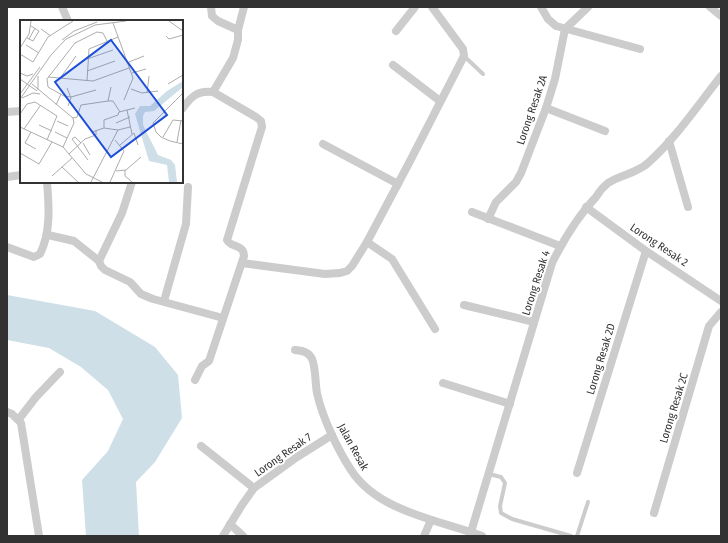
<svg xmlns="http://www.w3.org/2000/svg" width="728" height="543" font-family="'Fira Sans Condensed',sans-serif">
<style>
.water{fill:#cedfe7}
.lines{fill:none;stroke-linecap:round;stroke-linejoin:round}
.lane{stroke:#ccc;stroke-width:4}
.street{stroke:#ccc;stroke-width:8}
.labels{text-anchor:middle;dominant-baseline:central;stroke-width:4;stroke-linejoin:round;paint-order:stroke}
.street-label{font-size:11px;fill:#323232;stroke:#fff}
.inset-road{fill:none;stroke:#adadad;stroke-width:1}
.view{fill:#1d4ed8;fill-opacity:0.15;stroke:#1d4ed8;stroke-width:2}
.inset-edge{fill:none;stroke:#323232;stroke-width:2}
</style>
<rect width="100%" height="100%" fill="#fff"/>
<polygon class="water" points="7,295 95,311 155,347 178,375 182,418 155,462 136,482 139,536 86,536 82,480 108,451 123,419 108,390 81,367 49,348 7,340"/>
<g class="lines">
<g class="lane">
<polyline points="464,56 483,74"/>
<polyline points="489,474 501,477 505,483 500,506 501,513 512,519 571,536"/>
<polyline points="577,536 588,502"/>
</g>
<g class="street">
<polyline points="62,7 68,21"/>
<polyline points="211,7 212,16 218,21 238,30"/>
<polyline points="541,7 548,19 556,26 640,49"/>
<polyline points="710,7 721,16"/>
<polyline points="396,31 415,7"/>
<polyline points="393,65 440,101"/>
<polyline points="546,108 605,131"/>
<path d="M 182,109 C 191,97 197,90 213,92 L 233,58 L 238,40 L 238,30 L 244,7"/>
<polyline points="7,112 21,111"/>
<polyline points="669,141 688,207"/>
<polyline points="323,144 398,184"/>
<polyline points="7,177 21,175"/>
<polyline points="586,207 646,251 721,301"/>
<polyline points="472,212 560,246"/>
<polyline points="488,219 496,202 516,182 521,173 546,108 555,79 565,29 588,7"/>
<polyline points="48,235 74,241 99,261 101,266 105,270 130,282 141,294 153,299 223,318"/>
<polyline points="367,242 392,259 435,329"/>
<path d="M 7,247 L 34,257 L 40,254 C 51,232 49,206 47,182"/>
<polyline points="99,261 122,213 132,182"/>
<polyline points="242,263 325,274 340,273 347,271 352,266 367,242 409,163 464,56 463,49 432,7"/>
<polyline points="164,301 186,224 188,187"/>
<polyline points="464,305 534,322"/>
<path d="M 295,350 C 302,351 307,351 311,357 C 316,364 315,384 317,393 C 322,417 338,450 351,470 C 378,512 439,520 482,536"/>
<path d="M 195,380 L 202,366 L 209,361 L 244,256 C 244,244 231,248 227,240 L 262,127 L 261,121 L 256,117 L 213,92"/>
<polyline points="443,383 510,404"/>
<polyline points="7,412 12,414 21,423 39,536"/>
<polyline points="19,419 36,397 60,372"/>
<polyline points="201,446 254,488"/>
<polyline points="577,473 646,251"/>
<polyline points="654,513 709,326 721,312"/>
<polyline points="230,524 243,536"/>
<path d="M 471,532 L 552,263 C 564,239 578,216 596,197 C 599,192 603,187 608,183 C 621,175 637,173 648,163 C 676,138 698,105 721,76"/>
<polyline points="223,536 242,505 254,488 297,457 332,435"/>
<polyline points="424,536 431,520"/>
</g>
</g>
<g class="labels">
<g class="street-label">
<text transform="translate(532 110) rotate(-71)">Lorong Resak 2A</text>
<text transform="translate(659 245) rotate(34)">Lorong Resak 2</text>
<text transform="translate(536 283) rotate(-72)">Lorong Resak 4</text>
<text transform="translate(601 359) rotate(-73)">Lorong Resak 2D</text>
<text transform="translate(674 408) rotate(-73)">Lorong Resak 2C</text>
<text transform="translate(353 447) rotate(61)">Jalan Resak</text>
<text transform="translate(283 455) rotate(-35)">Lorong Resak 7</text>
</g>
</g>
<g transform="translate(20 20)">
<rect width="163" height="163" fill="#fff"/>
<path d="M 163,61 L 163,67 L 134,91 L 125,92 L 123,96 L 123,105 L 138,135 L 151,140 L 155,145 L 157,162 L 149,162 L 147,145 L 129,141 L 115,94 L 120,86 L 130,86 L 147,71 Z" fill="#cedfe7"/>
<path class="inset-road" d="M 149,1 L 163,11M 93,3 L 113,58 L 104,80M 21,9 L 31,16M 146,16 L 149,19 L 163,15M 7,18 L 13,21 L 19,11 L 11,6M 9,19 L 15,8M 42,20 L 54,11 L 77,2M 6,25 L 19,33M 0,28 L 9,14 L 11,1M 0,34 L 13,42 L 28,17 L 53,1M 67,39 L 93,30M 109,42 L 124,36M 67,51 L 95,41M 0,53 L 7,56 L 13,54M 112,53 L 126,49M 18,56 L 18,70M 28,57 L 73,61 L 109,48M 41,57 L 56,36M 0,59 L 17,71M 67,61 L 69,29 L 98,17M 12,64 L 53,98 L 54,103 L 43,127M 148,64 L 163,55M 47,68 L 51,78 L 48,86M 111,69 L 122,73 L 138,71M 76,70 L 51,77 L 44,76 L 28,67 L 27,59 L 55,23 L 77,12 L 83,13 L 87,21M 127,73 L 129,56M 0,74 L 20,47M 2,78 L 13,73 L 20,74M 0,79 L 31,35 L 46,19 L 75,5 L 106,1M 88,81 L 91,67M 36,85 L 41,74M 107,90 L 112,114M 0,94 L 7,84 L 15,82 L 37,96 L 27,120M 53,98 L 57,97 L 61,85 L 88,81 L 93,81 L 100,92M 37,101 L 48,106M 96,103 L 110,97M 133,103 L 163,73M 133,103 L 136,112 L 141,117 L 150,121 L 163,124M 19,105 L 32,111M 0,107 L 43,127 L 66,154 L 82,162M 84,108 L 84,100 L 98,95 L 99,92 L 115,88M 4,109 L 20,86M 11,112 L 5,123 L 16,129M 35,112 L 47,118M 72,112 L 84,108 L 98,110M 143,117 L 153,100 L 163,101M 157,122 L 161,100M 61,123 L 55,117 L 52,119 L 68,140M 63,123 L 70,135M 100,125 L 114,113 L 118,125M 0,133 L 19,144 L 32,122M 49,134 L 65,119 L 76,115 L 76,110M 42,147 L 58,162M 105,150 L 105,156 L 112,162M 96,151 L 106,150 L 121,137M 32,156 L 52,138M 71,162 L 98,110 L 110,107M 90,162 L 104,131 L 95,120"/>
<path class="view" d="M 91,20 L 147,95 L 91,137 L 35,62 Z"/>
<rect width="163" height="163" class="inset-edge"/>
</g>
<rect width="728" height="543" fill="none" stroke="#323232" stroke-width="16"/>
</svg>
